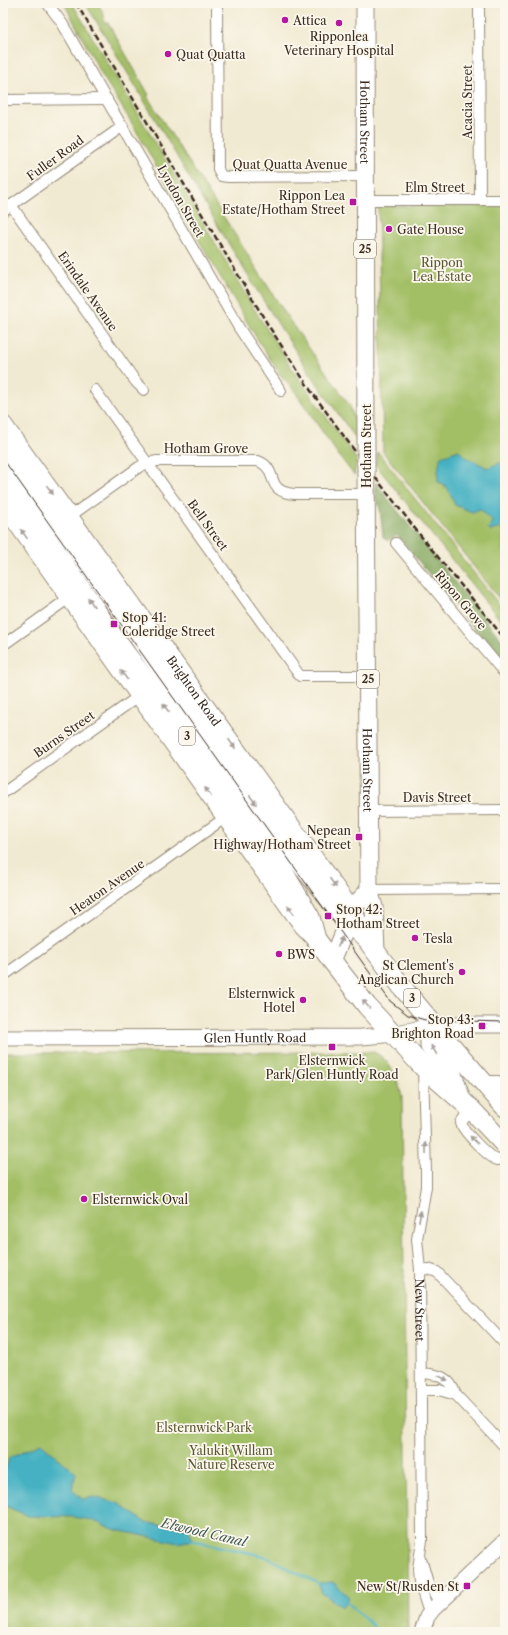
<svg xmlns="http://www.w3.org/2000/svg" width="508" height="1635" font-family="'Libre Caslon Text',serif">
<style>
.green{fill:#a3bf66;stroke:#6f7442}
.forest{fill:#82a65b;stroke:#5e683c}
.water{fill:#45b1c2;stroke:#406e70}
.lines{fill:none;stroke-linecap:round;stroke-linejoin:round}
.stream{stroke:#45b1c2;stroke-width:2.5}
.street-casing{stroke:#968a78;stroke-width:12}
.secondary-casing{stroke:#968a78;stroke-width:17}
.primary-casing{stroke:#968a78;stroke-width:19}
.highway-casing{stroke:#968a78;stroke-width:21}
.street{stroke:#fff;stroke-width:10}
.secondary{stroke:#fff;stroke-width:15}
.primary{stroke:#fff;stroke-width:17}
.highway{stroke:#fff;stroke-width:19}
.tram{stroke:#3b2a1e;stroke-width:1}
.rail{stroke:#3b2a1e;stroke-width:2.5;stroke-dasharray:6 3;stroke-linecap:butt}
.primary-bridge-casing{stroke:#968a78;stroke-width:19;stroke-linecap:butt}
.primary-bridge{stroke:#fff;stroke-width:17}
.oneway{fill:#a79f9a}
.poi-dot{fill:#b5179e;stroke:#fbf7ec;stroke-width:1.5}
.labels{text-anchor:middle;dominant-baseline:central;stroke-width:3.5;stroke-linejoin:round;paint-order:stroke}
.shield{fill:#fbf7ec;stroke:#75685c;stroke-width:1}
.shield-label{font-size:11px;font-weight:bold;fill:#3b2a1e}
.poi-label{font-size:12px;fill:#3b2a1e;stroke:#fbf7ec;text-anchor:start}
.street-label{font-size:12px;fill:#3b2a1e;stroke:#fbf7ec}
.park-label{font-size:12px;fill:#5a5734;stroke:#fbf7ec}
.water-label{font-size:13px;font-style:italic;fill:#3e5957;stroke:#fbf7ec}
</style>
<rect width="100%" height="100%" fill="#fbf7ec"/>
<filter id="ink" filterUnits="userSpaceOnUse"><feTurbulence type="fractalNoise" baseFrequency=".025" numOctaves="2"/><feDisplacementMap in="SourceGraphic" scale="8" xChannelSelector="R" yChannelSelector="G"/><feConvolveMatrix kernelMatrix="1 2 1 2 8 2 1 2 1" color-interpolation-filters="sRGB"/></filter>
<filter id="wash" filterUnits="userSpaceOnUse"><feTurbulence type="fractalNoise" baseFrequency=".012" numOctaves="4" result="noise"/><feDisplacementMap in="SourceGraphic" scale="16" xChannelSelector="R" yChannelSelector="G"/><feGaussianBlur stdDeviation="0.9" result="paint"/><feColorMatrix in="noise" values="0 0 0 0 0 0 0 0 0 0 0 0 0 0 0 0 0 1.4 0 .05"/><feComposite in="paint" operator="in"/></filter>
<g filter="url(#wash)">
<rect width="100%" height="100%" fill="#f1ead2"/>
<g class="green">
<polygon points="64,3 72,3 256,312 291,367 357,460 354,475 337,453 291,386 281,376 256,337 198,239 130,120 102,75"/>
<path d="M 85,3 L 98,3 L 104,15 L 104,23 L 108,23 L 149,95 L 147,96 L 290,321 L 350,406 L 356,426 L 357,440 C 255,301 176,149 85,3 Z"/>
<polygon points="378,206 505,206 505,606 383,452"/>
<polygon points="378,452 505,612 505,626 375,464"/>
<path d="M 374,1052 C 391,1060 398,1080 402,1097 L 408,1632 L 3,1632 L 3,1053 Z"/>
</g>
<polygon class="forest" points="375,482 420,539 505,644 505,666 397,535 388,541 383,537 380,509 376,500"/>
<g class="water">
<path d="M 459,450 L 466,457 L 488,468 L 499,463 L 505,463 L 505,533 L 501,528 L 490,531 L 488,529 L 491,524 L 492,520 L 486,516 L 481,509 L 472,512 L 455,505 C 451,497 448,484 438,482 C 437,478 439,460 441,456 Z"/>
<polygon points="41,1443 76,1473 72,1489 82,1499 94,1497 118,1503 146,1523 188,1528 193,1540 178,1543 116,1530 91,1520 72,1517 28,1516 3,1505 3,1477 9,1458"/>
<polygon points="333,1582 349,1597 342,1607 322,1593 318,1583"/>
</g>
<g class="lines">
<g class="stream">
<polyline points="191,1540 264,1556 321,1585"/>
<polyline points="345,1601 372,1625 378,1632"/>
</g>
</g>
</g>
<g filter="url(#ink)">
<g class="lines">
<g class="street-casing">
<g id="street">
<polyline points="47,3 62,23 239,328 281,391"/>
<polyline points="217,3 218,169 221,176 228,177 365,176"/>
<polyline points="479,3 480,200"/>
<polyline points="3,100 107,99"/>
<polyline points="365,200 505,200"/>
<polyline points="11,205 136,382 144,390"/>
<polyline points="3,211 123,126"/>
<polyline points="95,390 300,676 368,676"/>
<path d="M 69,517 L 139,467 L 147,463 L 157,461 L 258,461 C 280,469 263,492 295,494 L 367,494"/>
<polyline points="396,543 505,674"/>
<polyline points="3,645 69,598"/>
<polyline points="3,793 139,696"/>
<polyline points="369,811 505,810"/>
<polyline points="369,890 505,889"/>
<polyline points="3,976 226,817"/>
<path id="s1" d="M 423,1068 L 426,1172 L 426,1187 L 417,1239 L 420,1270 L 422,1540 L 418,1569 L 419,1582 L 429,1613"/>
<polyline points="483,1081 498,1081 505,1085"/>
<path d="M 471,1109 L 461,1123 C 463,1131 490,1159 498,1160 L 505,1158"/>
<polyline points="420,1270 428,1269 437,1272 505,1344"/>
<path d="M 421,1373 C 439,1374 450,1377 456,1395"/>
<polyline points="421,1390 439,1390 456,1395 505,1447"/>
<polyline points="422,1562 428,1583 439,1602"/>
</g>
</g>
<g class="secondary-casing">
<g id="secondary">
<path id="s2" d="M 3,1038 L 362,1037 L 384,1035 L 440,1025 L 505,1025"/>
<polyline points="422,1632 427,1617 433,1609 505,1541"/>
</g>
</g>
<g class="primary-casing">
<g id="primary">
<path id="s3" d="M 365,3 L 366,452"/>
<path id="s4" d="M 3,424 L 346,902 L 356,917 L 365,936"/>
<path id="s5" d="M 366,472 L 369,890 L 374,907 L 376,951"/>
<polyline points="3,504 289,907 303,926 316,939"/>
<polyline points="332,961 356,904 369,890"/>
</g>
</g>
<g class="highway-casing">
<g id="highway">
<polyline points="3,448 122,612 179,697 294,856 348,922 367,940 402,987 447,1041 505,1107"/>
<polyline points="3,478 87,597 112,635 236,803 281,868 310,917 316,939 332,961 367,1006 423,1067 471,1109 505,1145"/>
<polyline points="433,1026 430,1039 430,1046 434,1052 450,1069 461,1099"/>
</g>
</g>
<use href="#street" class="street"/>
<use href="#secondary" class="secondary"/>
<use href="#primary" class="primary"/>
<use href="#highway" class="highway"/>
<polyline class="tram" points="3,459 390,1001 408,1015 425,1020 505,1022"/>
<g class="rail">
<polyline points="76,3 268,325 311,391 357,454"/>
<polyline points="375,477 420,535 505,639"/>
</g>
<g class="primary-bridge-casing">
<polyline id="primary-bridge" points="366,452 366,472"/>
</g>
<use href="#primary-bridge" class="primary-bridge"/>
</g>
<defs><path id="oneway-solid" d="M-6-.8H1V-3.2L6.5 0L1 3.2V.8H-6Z"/></defs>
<g class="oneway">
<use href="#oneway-solid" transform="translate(50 490) rotate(55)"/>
<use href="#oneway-solid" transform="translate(24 534) rotate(-125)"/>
<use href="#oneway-solid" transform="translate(91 602) rotate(-124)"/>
<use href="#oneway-solid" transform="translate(124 675) rotate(-125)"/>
<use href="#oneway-solid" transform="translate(166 708) rotate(-126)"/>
<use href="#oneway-solid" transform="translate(232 744) rotate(54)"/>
<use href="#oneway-solid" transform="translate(208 792) rotate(-125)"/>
<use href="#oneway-solid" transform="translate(253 800) rotate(54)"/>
<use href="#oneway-solid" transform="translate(333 883) rotate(55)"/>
<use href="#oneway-solid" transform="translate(291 910) rotate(-126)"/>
<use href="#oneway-solid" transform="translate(340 942) rotate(-66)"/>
<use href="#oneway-solid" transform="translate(366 1004) rotate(-130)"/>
<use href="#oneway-solid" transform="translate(434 1050) rotate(-122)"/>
<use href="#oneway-solid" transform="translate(474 1140) rotate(-135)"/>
<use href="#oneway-solid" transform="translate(426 1148) rotate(-91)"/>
<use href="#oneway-solid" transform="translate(420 1216) rotate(-80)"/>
<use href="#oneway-solid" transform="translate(443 1378) rotate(27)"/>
</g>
</g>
<g class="poi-dot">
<circle cx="285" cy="20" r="4"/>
<circle cx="339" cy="23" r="4"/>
<circle cx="168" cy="54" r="4"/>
<rect x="349" y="198" width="8" height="8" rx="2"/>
<circle cx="389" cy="229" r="4"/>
<rect x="110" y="620" width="8" height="8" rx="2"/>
<rect x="355" y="833" width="8" height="8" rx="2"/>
<rect x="324" y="912" width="8" height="8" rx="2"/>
<circle cx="415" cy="938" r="4"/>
<circle cx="279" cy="954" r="4"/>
<circle cx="462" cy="972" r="4"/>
<circle cx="303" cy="1000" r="4"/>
<rect x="478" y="1022" width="8" height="8" rx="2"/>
<rect x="328" y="1043" width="8" height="8" rx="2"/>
<circle cx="84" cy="1199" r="4"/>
<rect x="463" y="1582" width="8" height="8" rx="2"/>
</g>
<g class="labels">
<g class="shield">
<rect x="354" y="240" width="22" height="18" rx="3"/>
<rect x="357" y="670" width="22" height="18" rx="3"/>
<rect x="179" y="727" width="16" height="18" rx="3"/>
<rect x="404" y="989" width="16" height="18" rx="3"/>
</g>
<g class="shield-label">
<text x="365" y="249">25</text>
<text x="368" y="679">25</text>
<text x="187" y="736">3</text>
<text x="412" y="998">3</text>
</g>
<g class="poi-label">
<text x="293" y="20">Attica</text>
<text x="339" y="36" text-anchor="middle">Ripponlea<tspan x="339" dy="14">Veterinary Hospital</tspan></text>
<text x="176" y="54">Quat Quatta</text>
<text x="345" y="195" text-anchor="end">Rippon Lea<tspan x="345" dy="14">Estate/Hotham Street</tspan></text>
<text x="397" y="229">Gate House</text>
<text x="122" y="617">Stop 41:<tspan x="122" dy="14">Coleridge Street</tspan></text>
<text x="351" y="830" text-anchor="end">Nepean<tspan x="351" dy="14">Highway/Hotham Street</tspan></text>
<text x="336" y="909">Stop 42:<tspan x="336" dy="14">Hotham Street</tspan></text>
<text x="423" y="938">Tesla</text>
<text x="287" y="954">BWS</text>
<text x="454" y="965" text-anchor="end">St Clement's<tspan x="454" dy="14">Anglican Church</tspan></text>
<text x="295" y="993" text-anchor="end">Elsternwick<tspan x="295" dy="14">Hotel</tspan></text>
<text x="474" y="1019" text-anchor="end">Stop 43:<tspan x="474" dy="14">Brighton Road</tspan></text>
<text x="332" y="1060" text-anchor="middle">Elsternwick<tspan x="332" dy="14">Park/Glen Huntly Road</tspan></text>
<text x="92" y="1199">Elsternwick Oval</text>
<text x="459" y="1586" text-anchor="end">New St/Rusden St</text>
</g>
<g class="street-label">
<text transform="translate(467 102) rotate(-90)">Acacia Street</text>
<text stroke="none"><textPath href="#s3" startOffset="119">Hotham Street</textPath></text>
<text transform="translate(55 158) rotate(-36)">Fuller Road</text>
<text x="290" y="164">Quat Quatta Avenue</text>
<text x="435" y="187">Elm Street</text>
<text transform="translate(181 201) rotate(60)">Lyndon Street</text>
<text transform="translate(88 291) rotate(55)">Erindale Avenue</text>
<text transform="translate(366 446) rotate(-90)">Hotham Street</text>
<text x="206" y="448">Hotham Grove</text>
<text transform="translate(208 525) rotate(54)">Bell Street</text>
<text transform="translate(461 600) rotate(50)">Ripon Grove</text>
<text stroke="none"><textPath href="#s4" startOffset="328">Brighton Road</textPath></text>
<text transform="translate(64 734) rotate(-35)">Burns Street</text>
<text stroke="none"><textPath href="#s5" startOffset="298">Hotham Street</textPath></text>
<text x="437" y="797">Davis Street</text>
<text transform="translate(107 887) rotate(-35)">Heaton Avenue</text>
<text stroke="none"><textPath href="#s2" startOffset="252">Glen Huntly Road</textPath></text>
<text stroke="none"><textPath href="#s1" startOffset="243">New Street</textPath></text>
</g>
<g class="park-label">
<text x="442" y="262">Rippon<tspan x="442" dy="14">Lea Estate</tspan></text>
<text x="204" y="1427">Elsternwick Park</text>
<text x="231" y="1450">Yalukit Willam<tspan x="231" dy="14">Nature Reserve</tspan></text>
</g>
<g class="water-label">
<text transform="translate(204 1532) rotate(13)">Elwood Canal</text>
</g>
</g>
<rect width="508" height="1635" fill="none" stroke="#fbf7ec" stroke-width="16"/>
</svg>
